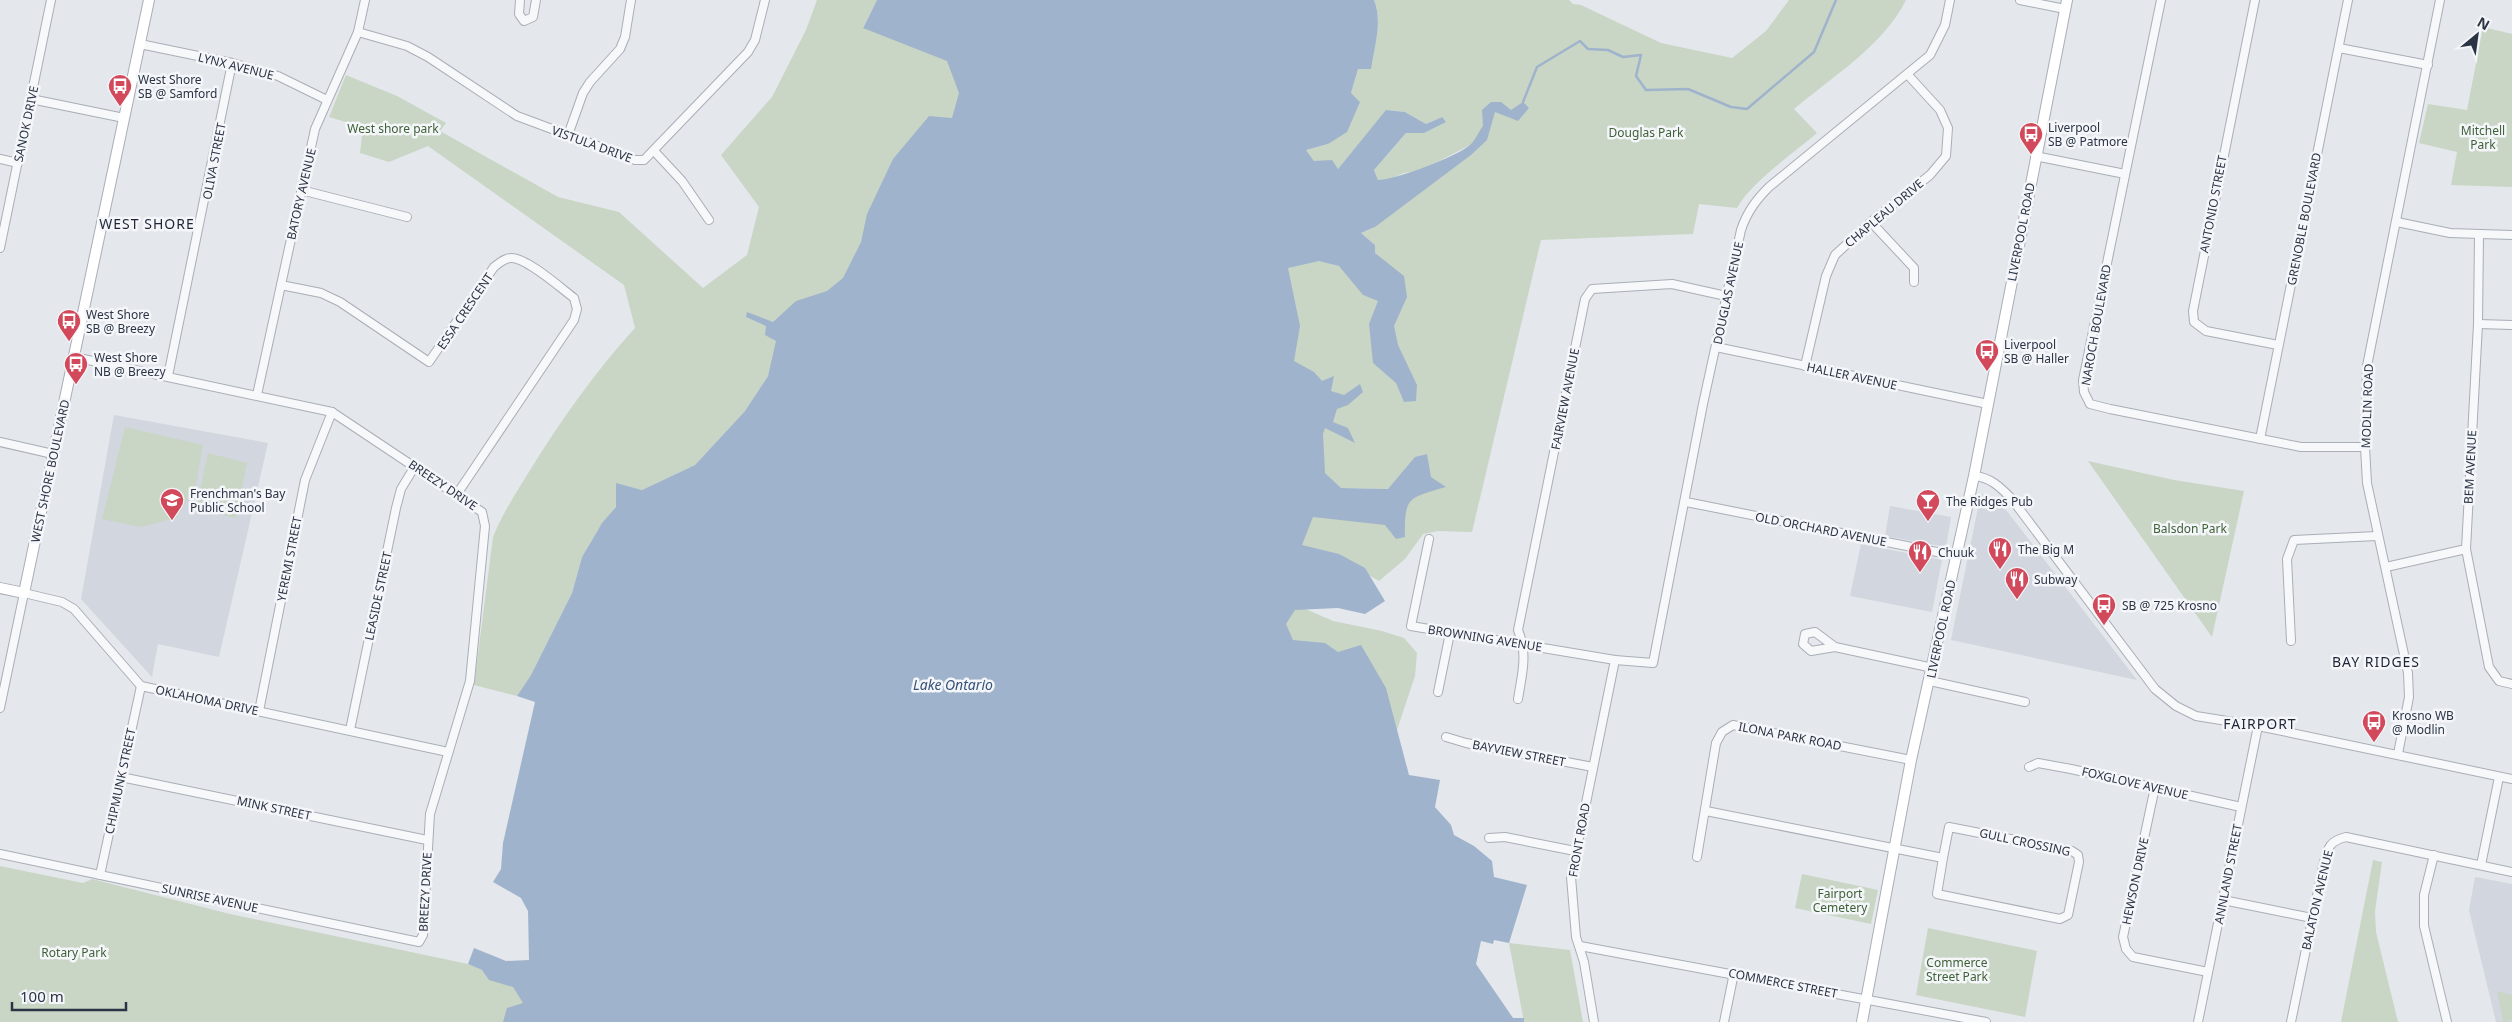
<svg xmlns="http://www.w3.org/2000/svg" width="2512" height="1022" font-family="'Noto Sans',sans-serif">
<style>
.built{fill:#d2d6de}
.green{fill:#c9d6c5}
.water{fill:#9fb4cc}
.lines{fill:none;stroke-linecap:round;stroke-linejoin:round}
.stream{stroke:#9fb4cc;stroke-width:2.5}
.street-casing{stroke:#a9aeb7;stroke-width:10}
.secondary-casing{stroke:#a9aeb7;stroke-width:12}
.street{stroke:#f7f8fa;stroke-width:8}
.secondary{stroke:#fff;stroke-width:10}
.labels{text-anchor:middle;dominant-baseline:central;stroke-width:5;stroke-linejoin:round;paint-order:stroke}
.street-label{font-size:12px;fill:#2b3445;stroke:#f4f6f9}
.poi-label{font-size:12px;fill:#2b3445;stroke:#f4f6f9;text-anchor:start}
.park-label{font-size:12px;fill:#3f6138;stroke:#f4f6f9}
.neighbourhood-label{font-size:14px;letter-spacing:1px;fill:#1d2536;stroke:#f4f6f9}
.water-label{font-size:14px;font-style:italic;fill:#34527a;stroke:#f4f6f9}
</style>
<rect width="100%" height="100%" fill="#e4e7ec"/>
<g class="built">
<polygon points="114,415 268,443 219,657 158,644 152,677 81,599"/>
<polygon points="1981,493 2006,510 2137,680 1951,640"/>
<polygon points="1890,506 1951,517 1946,547 1885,536"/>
<polygon points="1861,544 1942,560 1932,612 1850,596"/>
<polygon points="2475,877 2512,884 2512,1022 2496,1022 2469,910"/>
</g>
<g class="green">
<path d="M 817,0 L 877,0 L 863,27 L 874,32 L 1038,0 L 869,270 L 778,339 L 768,376 L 745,411 L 695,465 L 642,490 L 623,485 L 616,507 L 599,528 L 582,557 L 572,593 L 531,675 L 517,696 L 474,685 L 493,537 C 503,512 518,490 532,467 C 563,417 596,371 635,328 L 624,285 L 428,146 L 389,162 L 360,153 L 363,127 L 329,117 L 346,75 L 397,96 L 446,123 L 440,131 L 558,197 L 619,212 L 703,288 L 747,255 L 759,207 L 721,155 L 772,97 L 806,30 Z"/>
<path d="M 1374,0 L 1569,0 L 1573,4 L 1581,5 L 1661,43 L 1732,58 L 1766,31 L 1789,0 L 1906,0 C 1884,45 1832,77 1794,109 L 1817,133 C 1795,152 1750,183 1737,208 L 1699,204 L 1693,234 L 1541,240 L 1472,532 L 1438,531 L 1423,534 L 1405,559 L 1379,581 L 1363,572 L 1304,563 L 1287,515 L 1388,489 L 1341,488 L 1308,484 L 1281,368 L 1256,228 L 1375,253 L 1375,245 L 1361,233 L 1373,228 L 1470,145 L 1422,170 L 1404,173 L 1388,180 L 1378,180 L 1374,170 L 1407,132 L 1424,133 L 1442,117 L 1426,124 L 1405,112 L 1387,110 L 1338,169 L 1314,161 L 1306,150 L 1328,144 L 1351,93 L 1358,69 L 1370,69 C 1374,47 1383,22 1374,0 Z"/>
<polygon points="2483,27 2512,34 2512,187 2451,185 2457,152 2419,143 2428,104 2467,110"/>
<polygon points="125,427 203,445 196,486 176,518 141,527 102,519"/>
<polygon points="208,453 247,463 236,518 196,509"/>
<polygon points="2088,461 2174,480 2244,491 2212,637"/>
<polygon points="1269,593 1333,621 1382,631 1404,638 1417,653 1415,676 1396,733 1302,670"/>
<polygon points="2373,860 2382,862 2375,911 2376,932 2398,1022 2341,1022"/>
<polygon points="0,866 83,883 92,879 230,914 468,964 524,987 522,1022 0,1022"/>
<polygon points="1802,874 1878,890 1871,924 1795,908"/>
<polygon points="1928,928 2037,951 2025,1017 1916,995"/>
<polygon points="1509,943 1570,950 1583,1022 1524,1022"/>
<polygon points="2497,991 2512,995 2512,1020 2503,1022"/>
</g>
<path class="water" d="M 877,0 L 1374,0 C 1383,22 1374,47 1371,69 L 1358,69 L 1351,93 L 1360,102 L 1347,132 L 1328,144 L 1306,150 L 1314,161 L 1332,160 L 1338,169 L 1386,110 L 1405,112 L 1426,124 L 1442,117 L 1446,122 L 1424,133 L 1406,133 L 1374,170 L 1378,180 C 1395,180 1456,157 1470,145 C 1475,141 1479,131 1483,126 L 1482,110 L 1491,102 L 1501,102 L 1511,110 L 1523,102 L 1529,108 L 1518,121 L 1495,112 L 1487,140 L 1471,155 L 1375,227 L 1361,233 L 1375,245 L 1375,253 L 1404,276 L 1407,297 L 1394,326 L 1398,345 L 1417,385 L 1416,401 L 1404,402 L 1396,383 L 1373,363 L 1369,324 L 1378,301 L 1363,295 L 1339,266 L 1319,261 L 1288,268 L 1300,326 L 1294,361 L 1314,372 L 1322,381 L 1334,376 L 1331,391 L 1344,395 L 1360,384 L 1363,392 L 1348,405 L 1337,409 L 1333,422 L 1348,428 L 1355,443 L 1325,428 L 1323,434 L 1325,473 L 1341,488 L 1388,489 L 1415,457 L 1427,454 L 1431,477 L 1446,487 C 1409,498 1404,496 1405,537 L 1396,539 L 1385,525 L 1313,517 L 1302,545 L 1339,554 L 1365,568 L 1385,601 L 1365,614 L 1338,608 L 1295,610 L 1286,624 L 1293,640 L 1325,643 L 1338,652 L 1361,645 L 1386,688 L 1409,775 L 1440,780 L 1435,807 L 1451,825 L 1454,835 L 1474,846 L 1492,861 L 1494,877 L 1527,885 L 1509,943 L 1494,940 L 1493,944 L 1481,941 L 1476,964 L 1513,1018 L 1524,1018 L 1524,1022 L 503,1022 L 507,1008 L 523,1003 L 513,987 L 489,980 L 482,970 L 468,964 L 474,948 L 506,961 L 529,960 L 528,911 L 521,898 L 493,882 L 501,869 L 503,843 L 535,702 L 517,696 L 531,675 L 572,593 L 582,557 L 602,523 L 616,507 L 616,483 L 642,490 L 695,465 L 745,411 L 768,376 L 776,341 L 765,335 L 766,326 L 746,317 L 747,312 L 773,322 L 796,301 L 827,291 L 843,278 L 861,242 L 867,214 L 893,159 L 929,116 L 952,118 L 959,93 L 947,61 L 863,28 Z"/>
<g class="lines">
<polyline class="stream" points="1523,102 1537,67 1580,41 1588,49 1608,50 1623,57 1641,55 1636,76 1646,90 1688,89 1731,107 1747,109 1814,52 1836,0"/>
<g class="street-casing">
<g id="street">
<polyline points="520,0 519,14 524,21 533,17 536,0"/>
<polyline points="2020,0 2065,9"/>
<polyline points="2161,0 2083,380 2084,392 2090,404 2110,409 2301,447 2365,447"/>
<polyline points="2255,0 2193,311 2194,322 2206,331 2278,345"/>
<polyline points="358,32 407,46 428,57 517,116 635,160 644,160 748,52 755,40 765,0"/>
<polyline points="140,44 232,63 278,76 327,100"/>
<polyline points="2339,48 2428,65"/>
<polyline points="31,99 124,118"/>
<polyline points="568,135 583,93 590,82 620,49 625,37 631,0"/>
<polyline points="655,152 682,181 709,220"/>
<polyline points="2035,156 2125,174"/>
<polyline points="0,159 18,163"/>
<polyline points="301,190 407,217"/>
<polyline points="1871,222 1914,268 1914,282"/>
<polyline points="2397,222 2450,233 2512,235"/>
<polyline points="2479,235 2478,324 2466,549 2489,667 2499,681 2512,684"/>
<polyline points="0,248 51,0"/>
<path d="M 281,285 L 321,293 L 340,302 L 429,362 L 494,267 C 499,263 505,258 511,258 C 526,257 562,289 574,298 L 577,309 L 574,320 L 457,494"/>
<polyline points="2478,324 2512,325"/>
<polyline points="1716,347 1988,404"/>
<polyline points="1805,366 1826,276 1835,255 1871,222 1930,175 1946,156 1948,128 1940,110 1908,75"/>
<polyline points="168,376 232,63"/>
<polyline points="257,395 315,129 358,32 365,0"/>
<polyline points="2260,439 2348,0"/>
<polyline points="0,442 53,454"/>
<path d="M 1974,476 C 1990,477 2000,487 2011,498 L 2155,689 L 2176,706 L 2196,716 L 2258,726 L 2512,779"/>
<polyline points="1686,502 1957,556"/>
<path d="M 1429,539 L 1411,626 L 1615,660 L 1653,663 L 1703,404 L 1741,230 C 1747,212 1756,200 1769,187 L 1930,55 L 1945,25 L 1950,0"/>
<polyline points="2386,567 2466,549"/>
<polyline points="2291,641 2287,559 2294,540 2377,536"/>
<polyline points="1835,647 1815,632 1805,634 1803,644 1811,651 1835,647 1933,668"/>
<polyline points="1930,681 2025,702"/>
<polyline points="1438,692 1450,633"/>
<path d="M 1518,699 C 1522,674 1528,654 1518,630 L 1585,299 L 1592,289 L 1672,284 L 1726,296"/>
<polyline points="0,708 24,593 62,602 74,609 141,686 448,752"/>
<polyline points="259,711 305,480 332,412"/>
<polyline points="350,730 396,508 401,489 415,466"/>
<polyline points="1446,737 1466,743 1593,767"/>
<polyline points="2398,754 2409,697 2408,673 2367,483 2365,447 2367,366 2440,0"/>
<polyline points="2029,767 2038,763 2071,769 2241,807"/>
<polyline points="121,777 427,840"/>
<polyline points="2155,787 2123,937 2126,949 2133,957 2208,972"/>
<polyline points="1706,811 1943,858 1949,827 2072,851 2078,855 2079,862 2068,915 2060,919 1937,894 1943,858"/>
<polyline points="1489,838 1505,837 1575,851"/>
<polyline points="0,854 419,942 423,935 430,814 470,681 485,526 482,512 332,412 74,357"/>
<polyline points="2434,855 2424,895 2424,926 2447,1022"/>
<polyline points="1697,857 1716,743 1722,732 1733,725 1911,760"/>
<polyline points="2481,865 2499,777"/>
<polyline points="100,875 141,686"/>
<polyline points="2223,900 2312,918"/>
<polyline points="1580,946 1986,1022"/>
<polyline points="1594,1022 1584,962 1576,937 1571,877 1615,660"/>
<polyline points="1724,1022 1734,973"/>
<polyline points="2198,1022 2258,726"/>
<path d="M 2291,1022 L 2324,862 C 2328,847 2330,841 2346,837 L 2512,872"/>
</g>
</g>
<g class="secondary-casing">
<g id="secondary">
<polyline points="0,588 24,593 149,0"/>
<polyline points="1862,1022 1911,760 1974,476 2067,0"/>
</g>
</g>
<use href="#street" class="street"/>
<use href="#secondary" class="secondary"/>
</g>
<defs>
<g id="bus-pin" transform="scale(1.25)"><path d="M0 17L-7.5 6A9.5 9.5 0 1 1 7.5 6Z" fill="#d1495b" stroke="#f4f6f9"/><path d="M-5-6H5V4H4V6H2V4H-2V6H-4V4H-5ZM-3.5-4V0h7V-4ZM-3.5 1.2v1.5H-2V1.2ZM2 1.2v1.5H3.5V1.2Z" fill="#fff"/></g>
<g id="school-pin" transform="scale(1.25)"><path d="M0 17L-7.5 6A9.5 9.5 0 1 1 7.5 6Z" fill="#d1495b" stroke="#f4f6f9"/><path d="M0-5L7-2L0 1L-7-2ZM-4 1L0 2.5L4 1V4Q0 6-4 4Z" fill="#fff"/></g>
<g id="bar-pin" transform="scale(1.25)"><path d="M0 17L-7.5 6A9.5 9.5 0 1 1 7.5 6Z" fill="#d1495b" stroke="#f4f6f9"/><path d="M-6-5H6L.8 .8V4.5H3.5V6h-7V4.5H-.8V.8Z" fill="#fff"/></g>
<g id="restaurant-pin" transform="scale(1.25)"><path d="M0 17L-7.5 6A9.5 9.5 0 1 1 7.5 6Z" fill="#d1495b" stroke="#f4f6f9"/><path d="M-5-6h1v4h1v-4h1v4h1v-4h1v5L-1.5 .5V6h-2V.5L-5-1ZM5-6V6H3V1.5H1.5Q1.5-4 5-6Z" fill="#fff"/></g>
</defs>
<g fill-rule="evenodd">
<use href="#bus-pin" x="120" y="86"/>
<use href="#bus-pin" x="2031" y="134"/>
<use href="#bus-pin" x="69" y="321"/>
<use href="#bus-pin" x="1987" y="351"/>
<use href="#bus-pin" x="76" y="364"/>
<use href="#school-pin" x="172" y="500"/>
<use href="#bar-pin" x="1928" y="501"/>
<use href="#restaurant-pin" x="2000" y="549"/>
<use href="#restaurant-pin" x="1920" y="552"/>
<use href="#restaurant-pin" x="2017" y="579"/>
<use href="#bus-pin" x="2104" y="605"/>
<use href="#bus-pin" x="2374" y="722"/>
</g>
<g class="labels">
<g class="street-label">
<text transform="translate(236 66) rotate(14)">LYNX AVENUE</text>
<text transform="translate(26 124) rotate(-78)">SANOK DRIVE</text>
<text transform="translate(592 144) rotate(20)">VISTULA DRIVE</text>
<text transform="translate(214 161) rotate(-79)">OLIVA STREET</text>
<text transform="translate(301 194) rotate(-77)">BATORY AVENUE</text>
<text transform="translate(2213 204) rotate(-79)">ANTONIO STREET</text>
<text transform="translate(1884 213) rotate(-40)">CHAPLEAU DRIVE</text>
<text transform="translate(2304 219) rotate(-79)">GRENOBLE BOULEVARD</text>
<text transform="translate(2021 232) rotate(-79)">LIVERPOOL ROAD</text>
<text transform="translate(1728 293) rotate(-78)">DOUGLAS AVENUE</text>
<text transform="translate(465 311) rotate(-56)">ESSA CRESCENT</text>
<text transform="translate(2096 325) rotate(-80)">NAROCH BOULEVARD</text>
<text transform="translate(1852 376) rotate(12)">HALLER AVENUE</text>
<text transform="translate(1565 399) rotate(-79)">FAIRVIEW AVENUE</text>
<text transform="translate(2367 406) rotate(-88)">MODLIN ROAD</text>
<text transform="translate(2470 467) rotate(-87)">BEM AVENUE</text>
<text transform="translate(50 471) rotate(-78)">WEST SHORE BOULEVARD</text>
<text transform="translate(443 485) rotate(34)">BREEZY DRIVE</text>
<text transform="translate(1821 529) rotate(11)">OLD ORCHARD AVENUE</text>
<text transform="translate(289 559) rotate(-79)">YEREMI STREET</text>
<text transform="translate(378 596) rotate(-78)">LEASIDE STREET</text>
<text transform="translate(1941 629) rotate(-78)">LIVERPOOL ROAD</text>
<text transform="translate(1485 638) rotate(9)">BROWNING AVENUE</text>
<text transform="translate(207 700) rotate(12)">OKLAHOMA DRIVE</text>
<text transform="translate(1790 736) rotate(11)">ILONA PARK ROAD</text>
<text transform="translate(1519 753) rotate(11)">BAYVIEW STREET</text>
<text transform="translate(120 781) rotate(-78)">CHIPMUNK STREET</text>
<text transform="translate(2135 783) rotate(13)">FOXGLOVE AVENUE</text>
<text transform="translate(274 808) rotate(12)">MINK STREET</text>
<text transform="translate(1579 840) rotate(-80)">FRONT ROAD</text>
<text transform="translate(2025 842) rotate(12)">GULL CROSSING</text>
<text transform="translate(2228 874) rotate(-79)">ANNLAND STREET</text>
<text transform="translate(2135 881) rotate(-78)">HEWSON DRIVE</text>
<text transform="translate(425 892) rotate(-87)">BREEZY DRIVE</text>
<text transform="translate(210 898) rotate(12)">SUNRISE AVENUE</text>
<text transform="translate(2317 900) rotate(-77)">BALATON AVENUE</text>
<text transform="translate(1783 983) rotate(11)">COMMERCE STREET</text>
</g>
<g class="poi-label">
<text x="138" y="79">West Shore<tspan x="138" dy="14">SB @ Samford</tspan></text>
<text x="2048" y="127">Liverpool<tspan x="2048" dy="14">SB @ Patmore</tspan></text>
<text x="86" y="314">West Shore<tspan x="86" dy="14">SB @ Breezy</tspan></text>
<text x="2004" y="344">Liverpool<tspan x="2004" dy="14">SB @ Haller</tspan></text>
<text x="94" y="357">West Shore<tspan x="94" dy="14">NB @ Breezy</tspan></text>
<text x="190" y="493">Frenchman's Bay<tspan x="190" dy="14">Public School</tspan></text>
<text x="1946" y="501">The Ridges Pub</text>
<text x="2018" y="549">The Big M</text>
<text x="1938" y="552">Chuuk</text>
<text x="2034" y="579">Subway</text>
<text x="2122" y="605">SB @ 725 Krosno</text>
<text x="2392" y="715">Krosno WB<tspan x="2392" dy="14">@ Modlin</tspan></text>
</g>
<g class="park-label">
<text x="393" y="128">West shore park</text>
<text x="2483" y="130">Mitchell<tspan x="2483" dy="14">Park</tspan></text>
<text x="1646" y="132">Douglas Park</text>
<text x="2190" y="528">Balsdon Park</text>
<text x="1840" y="893">Fairport<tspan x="1840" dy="14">Cemetery</tspan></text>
<text x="74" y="952">Rotary Park</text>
<text x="1957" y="962">Commerce<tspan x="1957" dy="14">Street Park</tspan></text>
</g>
<g class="neighbourhood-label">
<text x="147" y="223">WEST SHORE</text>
<text x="2376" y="661">BAY RIDGES</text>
<text x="2260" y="723">FAIRPORT</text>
</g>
<g class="water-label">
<text x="953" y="684">Lake Ontario</text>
</g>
</g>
<g transform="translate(2477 35) rotate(29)" stroke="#f4f6f9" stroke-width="4" paint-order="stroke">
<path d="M0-4L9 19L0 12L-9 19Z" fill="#2b3445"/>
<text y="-8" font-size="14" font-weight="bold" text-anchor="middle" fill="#2b3445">N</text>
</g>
<path d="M12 1002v8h114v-8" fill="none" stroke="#2b3445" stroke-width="2.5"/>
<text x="20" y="1002" font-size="15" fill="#2b3445" stroke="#f4f6f9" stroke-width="4" paint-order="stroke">100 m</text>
</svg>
